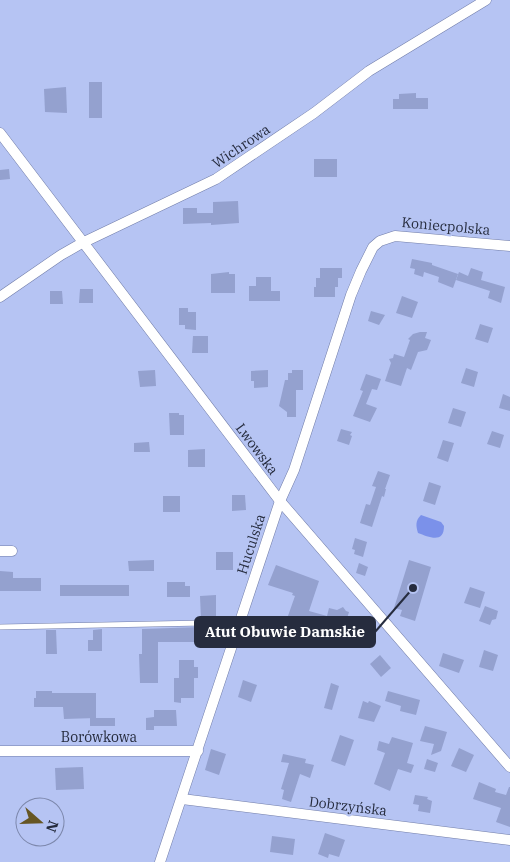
<svg xmlns="http://www.w3.org/2000/svg" width="510" height="862" font-family="'IBM Plex Serif',serif">
<style>
.water{fill:#7b91ea}
.building{fill:#94a1cf}
.lines{fill:none;stroke-linecap:round;stroke-linejoin:round}
.lane-casing{stroke:#717da9;stroke-width:6}
.street-casing{stroke:#717da9;stroke-width:11}
.lane{stroke:#fff;stroke-width:5}
.street{stroke:#fff;stroke-width:10}
.labels{text-anchor:middle;dominant-baseline:central;stroke-width:4.5;stroke-linejoin:round;paint-order:stroke}
.street-label{font-size:14px;fill:#262c3e;stroke:#b6c4f3}
.leader{fill:none;stroke:#262c3e;stroke-width:2}
.callout-dot{fill:#262c3e;stroke:#b6c4f3;stroke-width:2}
.callout{fill:#262c3e;stroke:#262c3e;stroke-width:2}
.callout-label{font-size:15px;text-anchor:middle;font-weight:bold;fill:#fff}
</style>
<rect width="100%" height="100%" fill="#b6c4f3"/>
<path class="water" d="M 421,515 L 441,522 L 444,526 C 444,544 429,537 418,533 C 416,526 415,521 421,515 Z"/>
<g class="building">
<rect x="89" y="82" width="13" height="36"/>
<polygon points="66,87 67,113 45,112 44,89"/>
<polygon points="416,93 416,98 428,98 428,109 393,109 393,99 399,99 399,94"/>
<rect x="314" y="159" width="23" height="18"/>
<polygon points="9,169 10,179 0,180 0,170"/>
<polygon points="238,201 239,223 211,225 211,223 183,224 183,208 197,208 197,213 213,213 213,202"/>
<polygon points="412,259 432,263 432,265 458,274 453,288 438,282 439,277 424,272 423,277 414,274 415,269 410,268"/>
<polygon points="320,268 342,268 342,278 338,278 338,287 335,287 335,297 314,297 314,287 316,287 316,278 320,278"/>
<polygon points="471,268 483,272 481,280 505,287 501,303 488,298 490,291 456,280 459,272 468,276"/>
<polygon points="229,272 229,274 235,274 235,293 211,293 211,274"/>
<polygon points="256,277 271,277 271,291 280,291 280,301 249,301 249,286 256,286"/>
<polygon points="80,289 93,289 93,303 79,303"/>
<polygon points="50,291 62,291 63,304 50,304"/>
<polygon points="402,296 418,302 412,318 396,313"/>
<polygon points="179,308 188,308 188,312 196,312 196,330 185,329 185,325 179,325"/>
<polygon points="371,311 385,315 379,325 368,321"/>
<polygon points="480,324 493,328 488,343 475,339"/>
<polygon points="420,332 427,332 425,338 431,340 427,350 418,352 411,370 407,368 401,386 385,381 391,363 389,359 393,358 394,354 404,357 410,340 408,339 413,334"/>
<polygon points="193,336 208,336 208,353 192,353"/>
<polygon points="466,368 478,372 474,387 461,383"/>
<polygon points="155,370 156,386 140,387 138,371"/>
<polygon points="268,370 268,387 254,388 254,381 251,381 251,371"/>
<polygon points="292,370 303,370 303,390 296,390 296,417 287,417 287,412 279,406 285,380 288,380 288,373 292,373"/>
<polygon points="366,374 381,379 377,390 372,389 366,404 377,408 370,422 353,416 363,391 360,390"/>
<polygon points="503,394 510,397 510,411 499,408"/>
<polygon points="453,408 466,412 461,427 448,423"/>
<polygon points="169,413 179,413 179,415 184,415 184,435 170,435"/>
<polygon points="341,429 352,432 350,435 352,436 349,445 337,441"/>
<polygon points="492,431 504,435 500,448 487,444"/>
<polygon points="443,440 454,443 448,462 437,458"/>
<polygon points="149,442 150,452 134,452 134,443"/>
<polygon points="205,449 205,467 188,467 188,450"/>
<polygon points="378,471 390,475 385,489 386,489 384,497 382,496 372,527 360,523 366,504 370,505 376,487 372,486"/>
<polygon points="429,482 441,486 435,505 423,501"/>
<polygon points="232,495 245,495 246,510 232,511"/>
<rect x="163" y="496" width="17" height="16"/>
<polygon points="355,538 367,542 363,557 354,554 355,550 352,549"/>
<rect x="216" y="552" width="17" height="18"/>
<polygon points="154,560 154,571 129,571 128,561"/>
<polygon points="409,560 431,567 415,621 400,616 402,610 394,608"/>
<polygon points="359,563 368,567 365,576 356,573"/>
<polygon points="276,565 319,581 309,611 327,616 329,608 337,610 343,607 346,611 349,612 344,628 336,626 335,628 325,625 324,627 304,621 300,635 283,630 295,596 292,595 293,593 268,585"/>
<polygon points="0,571 13,572 13,578 41,578 41,591 0,591"/>
<polygon points="167,582 185,582 185,586 190,586 190,597 167,597"/>
<rect x="60" y="585" width="69" height="11"/>
<polygon points="470,587 485,592 480,608 464,603"/>
<polygon points="216,595 216,620 201,619 200,596"/>
<polygon points="485,606 498,611 496,619 492,620 490,625 479,621"/>
<polygon points="258,616 272,620 265,642 251,638"/>
<polygon points="200,627 200,642 158,642 158,683 140,683 139,654 142,654 142,629"/>
<polygon points="102,629 102,651 88,651 88,640 93,640 93,630"/>
<polygon points="46,630 56,630 57,654 46,654"/>
<polygon points="484,650 498,655 493,671 479,667"/>
<polygon points="443,653 464,660 459,673 439,666"/>
<polygon points="380,655 391,668 381,677 370,664"/>
<polygon points="179,660 194,660 194,667 198,667 198,678 194,678 194,698 181,698 181,703 174,702 174,678 179,678"/>
<polygon points="243,680 257,685 251,702 238,697"/>
<polygon points="331,683 339,686 332,710 324,708"/>
<polygon points="36,691 52,691 52,693 96,693 96,718 64,719 63,707 34,707 34,698 36,698"/>
<polygon points="388,691 420,700 416,715 400,711 401,706 385,701"/>
<polygon points="363,701 368,703 369,701 381,706 374,722 358,718"/>
<polygon points="154,710 176,710 177,726 154,726 154,730 146,730 146,718 154,717"/>
<rect x="90" y="718" width="25" height="8"/>
<polygon points="425,726 447,732 441,751 431,755 434,744 420,741"/>
<polygon points="340,735 354,740 345,766 331,761"/>
<polygon points="392,737 413,743 407,763 414,765 411,773 398,769 390,791 374,784 385,753 377,750 379,741 389,744"/>
<polygon points="459,748 474,755 466,772 451,766"/>
<polygon points="211,749 226,754 219,775 205,770"/>
<polygon points="283,754 306,759 305,763 314,765 310,778 300,774 291,802 282,799 284,790 281,789 289,763 281,762"/>
<polygon points="427,759 438,763 435,772 424,769"/>
<polygon points="83,767 84,789 56,790 55,768"/>
<polygon points="479,782 496,789 495,792 506,795 509,787 510,787 510,827 496,822 501,808 473,799"/>
<polygon points="415,795 428,797 427,799 432,801 430,813 418,811 419,805 413,804"/>
<polygon points="325,833 345,840 339,857 329,854 328,858 318,854"/>
<polygon points="272,836 295,839 293,855 270,852"/>
</g>
<g class="lines">
<g class="lane-casing">
<polyline id="lane" points="0,627 204,623 238,627"/>
</g>
<g class="street-casing">
<g id="street">
<polyline points="0,133 280,501 510,767"/>
<polyline points="0,297 61,255 82,243 216,179 314,113 369,71 486,0"/>
<polyline points="0,551 12,551"/>
<polyline points="0,751 198,751"/>
<polyline points="182,799 510,840"/>
<polyline points="160,862 280,501 294,470 351,295 361,271 373,247 380,241 395,236 510,246"/>
</g>
</g>
<use href="#lane" class="lane"/>
<use href="#street" class="street"/>
</g>
<g class="labels">
<g class="street-label">
<text transform="translate(241 146) rotate(-34)">Wichrowa</text>
<text transform="translate(446 226) rotate(5)">Koniecpolska</text>
<text transform="translate(257 449) rotate(53)">Lwowska</text>
<text transform="translate(251 544) rotate(-72)">Huculska</text>
<text x="99" y="737">Borówkowa</text>
<text transform="translate(348 806) rotate(7)">Dobrzyńska</text>
</g>
</g>
<path class="leader" d="M413 588L375 632"/>
<circle class="callout-dot" cx="413" cy="588" r="5"/>
<rect class="callout" x="195" y="617" width="180" height="30" rx="5"/>
<g class="callout-label">
<text x="285" y="637">Atut Obuwie Damskie</text>
</g>
<g transform="translate(40 822) rotate(110)"><circle r="24" fill="#b6c4f3" stroke="#7c87ab"/>
<path d="M0-4L9 19L0 12L-9 19Z" fill="#665623"/>
<text y="-8" font-size="14" font-weight="bold" text-anchor="middle" fill="#262c3e">N</text>
</g>
</svg>
